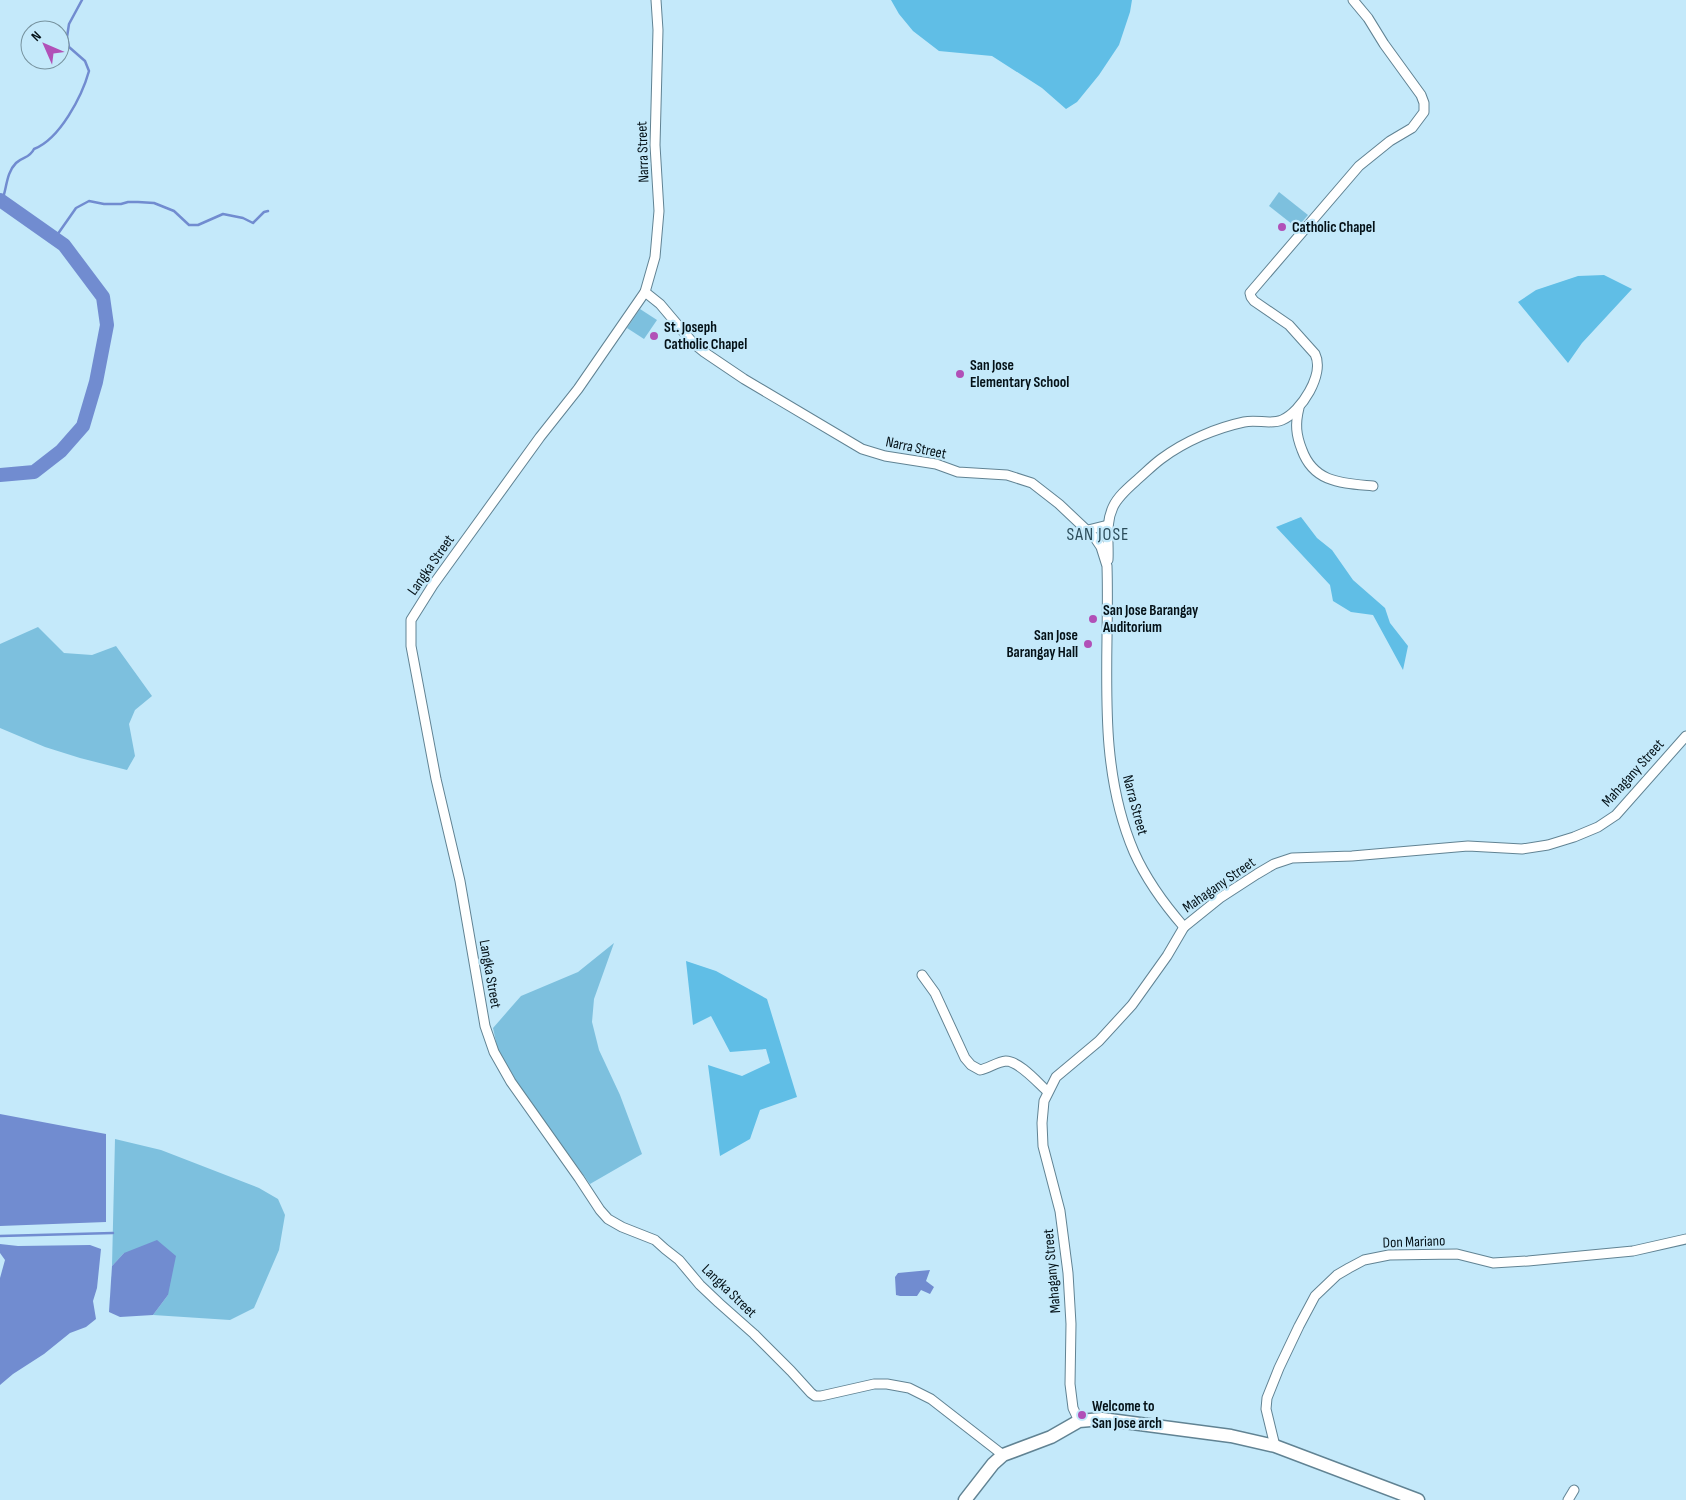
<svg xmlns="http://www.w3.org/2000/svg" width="1686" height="1500" font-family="'Sofia Sans Condensed',sans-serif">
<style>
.green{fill:#7dc0de}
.forest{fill:#60bee6}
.water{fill:#718cd0}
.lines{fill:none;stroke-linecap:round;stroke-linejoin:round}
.stream{stroke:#718cd0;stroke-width:2.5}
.river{stroke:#718cd0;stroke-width:14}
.street-casing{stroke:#618393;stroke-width:11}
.secondary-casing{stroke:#618393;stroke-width:15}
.street{stroke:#fff;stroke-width:9}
.secondary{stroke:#fff;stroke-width:12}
.poi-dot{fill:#b150b7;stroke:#c4e9fa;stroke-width:2}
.labels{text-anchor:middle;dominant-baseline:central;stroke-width:4.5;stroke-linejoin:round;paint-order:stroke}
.street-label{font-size:15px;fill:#041117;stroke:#c4e9fa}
.poi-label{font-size:15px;font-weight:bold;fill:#041117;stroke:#c4e9fa;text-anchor:start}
.quarter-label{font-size:18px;letter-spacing:1px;fill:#2c4d5b;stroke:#c4e9fa}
</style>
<rect width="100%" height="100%" fill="#c4e9fa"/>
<g class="green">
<polygon points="1279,192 1308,215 1297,228 1269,206"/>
<polygon points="640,309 657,320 644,339 627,328"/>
<polygon points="38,627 64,653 92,655 116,646 152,696 135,710 129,724 135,756 127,770 80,758 45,747 0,728 0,644"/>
<polygon points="614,943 594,999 592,1022 599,1050 620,1095 642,1154 590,1184 520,1087 498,1051 493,1028 521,996 578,972"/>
<polygon points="115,1139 161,1150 259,1188 278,1199 285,1215 279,1250 254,1308 230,1320 153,1315 168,1295 124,1253 112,1266"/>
</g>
<g class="forest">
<polygon points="891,0 1132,0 1130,12 1119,45 1099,75 1077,102 1066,109 1042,88 992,56 939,51 913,31 899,14"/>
<polygon points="1604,275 1632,289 1582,343 1568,363 1518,302 1536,290 1578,276"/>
<polygon points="1301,517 1317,538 1332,550 1353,580 1385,608 1390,623 1408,646 1403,670 1373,615 1351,612 1333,601 1330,585 1276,527"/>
<polygon points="686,961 716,971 767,999 797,1097 760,1110 750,1139 720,1156 708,1065 742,1076 770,1063 766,1049 730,1052 711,1016 693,1025"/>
</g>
<g class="water">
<polygon points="0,1114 106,1134 106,1222 0,1226"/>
<polygon points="157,1240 176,1256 168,1295 153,1315 120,1317 109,1312 112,1266 124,1253"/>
<polygon points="0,1244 18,1246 90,1245 101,1249 97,1288 93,1301 96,1319 86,1327 70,1333 44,1354 13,1374 0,1385 0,1278 5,1260 0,1253"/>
<polygon points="930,1270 926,1281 934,1287 930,1294 921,1290 917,1296 900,1296 896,1295 895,1277 898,1273"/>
</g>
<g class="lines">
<g class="stream">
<path d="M 2,201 C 7,188 6,173 16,163 C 23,156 29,159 34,149 C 60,139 82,96 89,71 L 85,61 L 69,47 L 67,37 L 69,24 L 82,0"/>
<polyline points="55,238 76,208 89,201 104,204 121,204 128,202 138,202 154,203 174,211 189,225 198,225 223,214 243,218 253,223 264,212 268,211"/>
<polyline points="0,1236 113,1233"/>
</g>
<polyline class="river" points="0,200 64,245 103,297 107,325 96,382 83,426 61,451 34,472 0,475"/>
<g class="street-casing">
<g id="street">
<polyline points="656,0 658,30 655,145 659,211 655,257 645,292 578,389 540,437 433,585 411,620 411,646 436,779 460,881 485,1026 494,1052 511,1082 579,1178 600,1210 608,1219 622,1227 655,1240 665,1249 679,1260 700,1285 719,1303 754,1334 791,1371 811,1393 815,1396 821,1396 874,1384 887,1384 909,1388 931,1399 1003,1455"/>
<path d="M 645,292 L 660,304 L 693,343 L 704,352 L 744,379 L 862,449 L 885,456 L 936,464 L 958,472 L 1007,475 L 1032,483 L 1059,504 L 1095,538 L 1101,547 L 1107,566 C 1110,661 1095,761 1134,852 C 1146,879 1164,904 1184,927"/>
<path d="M 1299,408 C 1295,424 1296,435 1302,450 C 1314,483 1342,483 1373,486"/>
<polyline points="1088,530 1108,525"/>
<path d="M 1108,560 C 1109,542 1105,524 1113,507 C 1118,496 1129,487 1138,479 C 1146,472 1153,465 1161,459 C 1185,441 1216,428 1244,422 C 1257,419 1270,425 1282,420 C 1301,412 1325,374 1315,354 L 1289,325 L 1254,301 L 1251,297 L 1250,293 L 1359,166 L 1390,141 L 1412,128 L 1424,112 L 1424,103 L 1421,95 L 1384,44 L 1368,18 L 1353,0"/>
<path d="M 922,975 L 935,993 L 965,1058 L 971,1065 L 980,1070 C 989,1068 997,1062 1006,1061 C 1019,1061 1038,1083 1047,1091"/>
<polyline points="1079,1421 1073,1408 1070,1384 1071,1324 1068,1273 1060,1211 1043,1146 1042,1123 1044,1101 1056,1077 1099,1041 1132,1005 1167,956 1184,927 1220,898 1257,874 1274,864 1292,858 1352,856 1468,846 1522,849 1548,845 1574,837 1598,827 1616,815 1686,736"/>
<polyline points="1275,1446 1266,1409 1267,1398 1279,1368 1299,1326 1315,1296 1337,1275 1349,1268 1364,1260 1389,1255 1457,1254 1493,1263 1528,1261 1633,1251 1686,1239"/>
<polyline points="1568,1500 1574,1490"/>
</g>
</g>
<g class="secondary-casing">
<polyline id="secondary" points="965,1500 993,1464 1003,1455 1051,1437 1079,1421 1102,1419 1231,1436 1275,1446 1418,1500"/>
</g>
<use href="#street" class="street"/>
<use href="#secondary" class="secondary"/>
</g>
<g class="poi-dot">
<circle cx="1282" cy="227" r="5"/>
<circle cx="654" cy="336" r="5"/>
<circle cx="960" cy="374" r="5"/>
<circle cx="1093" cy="619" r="5"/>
<circle cx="1088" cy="644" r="5"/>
<circle cx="1082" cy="1415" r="5"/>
</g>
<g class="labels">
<g class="street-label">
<text transform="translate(643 152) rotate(-92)">Narra Street</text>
<text transform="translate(916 448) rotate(12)">Narra Street</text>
<text transform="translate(431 565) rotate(-55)">Langka Street</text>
<text transform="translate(1633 773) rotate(-48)">Mahagany Street</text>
<text transform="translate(1135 805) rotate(75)">Narra Street</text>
<text transform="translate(1219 885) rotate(-35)">Mahagany Street</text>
<text transform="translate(490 974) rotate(80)">Langka Street</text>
<text transform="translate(1414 1242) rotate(-2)">Don Mariano</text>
<text transform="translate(1052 1271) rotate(-95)">Mahagany Street</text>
<text transform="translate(729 1291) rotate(44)">Langka Street</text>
</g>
<g class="poi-label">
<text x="1292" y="227">Catholic Chapel</text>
<text x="664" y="327">St. Joseph<tspan x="664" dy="17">Catholic Chapel</tspan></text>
<text x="970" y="365">San Jose<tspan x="970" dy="17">Elementary School</tspan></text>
<text x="1103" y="610">San Jose Barangay<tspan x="1103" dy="17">Auditorium</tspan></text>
<text x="1078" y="635" text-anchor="end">San Jose<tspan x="1078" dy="17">Barangay Hall</tspan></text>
<text x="1092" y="1406">Welcome to<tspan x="1092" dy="17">San Jose arch</tspan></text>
</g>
<g class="quarter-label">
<text x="1098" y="534">SAN JOSE</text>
</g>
</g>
<g transform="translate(45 45) rotate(315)"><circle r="24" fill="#c4e9fa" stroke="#77939f"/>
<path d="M0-4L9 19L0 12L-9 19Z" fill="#b150b7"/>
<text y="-8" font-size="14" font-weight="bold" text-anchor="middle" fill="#041117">N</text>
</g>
</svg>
